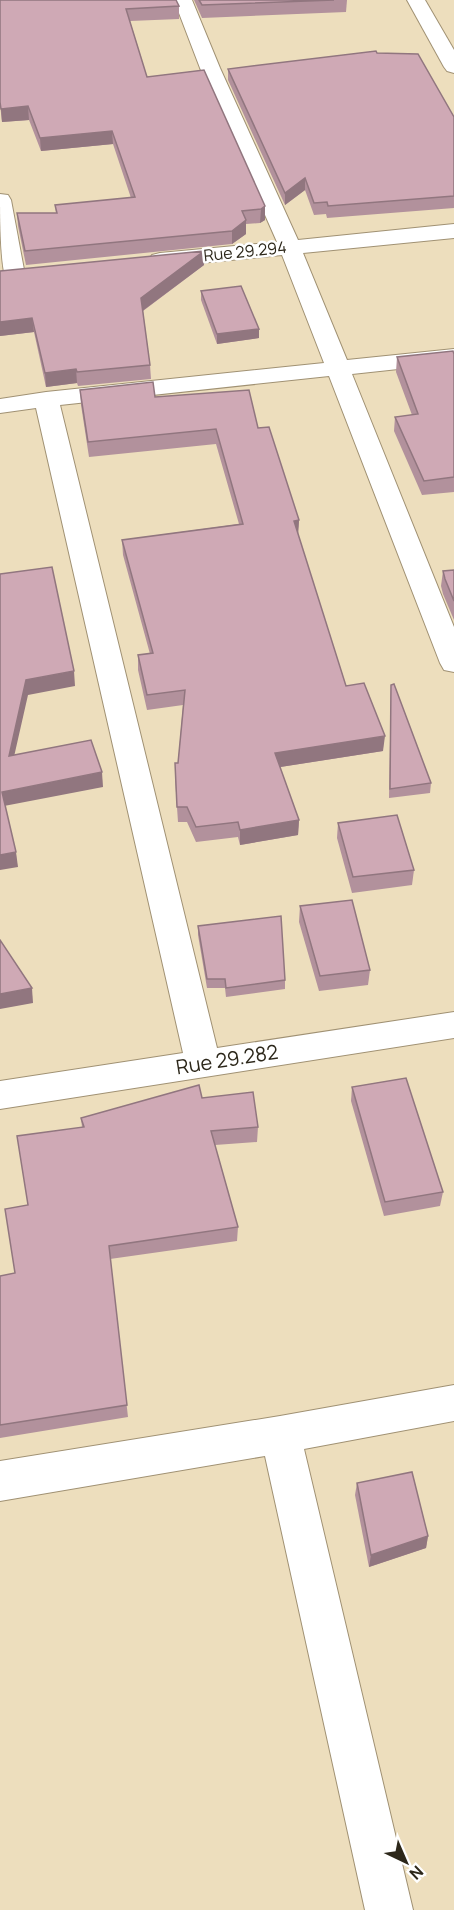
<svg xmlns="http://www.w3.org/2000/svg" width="454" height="1910" font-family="Manrope,sans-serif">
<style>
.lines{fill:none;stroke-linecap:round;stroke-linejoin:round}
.minor-casing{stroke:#a09173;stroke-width:2}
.minor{fill:#fff;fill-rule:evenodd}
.wall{fill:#b2919c}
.shaded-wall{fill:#91767f}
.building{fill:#cfa9b5;stroke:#91767f;stroke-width:1.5}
.labels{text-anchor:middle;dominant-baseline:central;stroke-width:5;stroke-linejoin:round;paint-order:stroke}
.far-street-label{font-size:16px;fill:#2c271a;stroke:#fff}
.street-label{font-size:20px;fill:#2c271a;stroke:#fff}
</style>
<rect width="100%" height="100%" fill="#eddebd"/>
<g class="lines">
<g class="minor-casing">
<g id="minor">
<polygon points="174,0 192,0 220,68 298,240 454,224 454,238 303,253 347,360 454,349 454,363 352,374 454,627 454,672 444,670 440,663 329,376 60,405 217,1048 454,1012 454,1038 0,1109 0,1081 183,1053 36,408 0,413 0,399 46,392 324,363 282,255 160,267 152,265 149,260 152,255 160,253 277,242 200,68"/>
<polygon points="407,0 425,0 454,50 454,73 447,71 444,67"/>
<path d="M 0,194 L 8,195 L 11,200 L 25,275 L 22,280 L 14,282 L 6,280 C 0,263 0,215 0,194 Z"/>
<polygon points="454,1385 454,1421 304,1449 413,1910 365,1910 265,1456 0,1501 0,1461 280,1416"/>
</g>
</g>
<use href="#minor" class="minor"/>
</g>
<g class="wall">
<polygon points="0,0 179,6 179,19 130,21 147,77 204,70 265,220 260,223 246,224 246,234 232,244 26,265 18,226 17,213 56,213 55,205 131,198 113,144 41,151 29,120 2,122 0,104"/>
<polygon points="194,0 347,0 346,12 202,18"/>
<polygon points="377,53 454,117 454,208 327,218 326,214 314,215 305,190 285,205 228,80 228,69"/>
<polygon points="204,265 143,311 150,365 151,379 78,386 77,383 46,387 34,332 0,336 0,271"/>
<polygon points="201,291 259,329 259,338 217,344 201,300"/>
<polygon points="454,354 454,492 422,495 394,431 395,417 412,415 396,372 397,357"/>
<polygon points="80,390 155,397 258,428 299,520 298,534 346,686 383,751 280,767 299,820 298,835 240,845 238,837 196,842 187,822 178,822 175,778 178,763 183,705 147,710 138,670 138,655 150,654 123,555 122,540 239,524 216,444 89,457 81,405"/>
<polygon points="454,570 454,620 443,594 441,586 443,571"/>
<polygon points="391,685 431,783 430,793 389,798"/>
<polygon points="338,823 414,870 412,885 352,893 337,838"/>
<polygon points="300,906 370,970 368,985 319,991 299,922"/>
<polygon points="198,926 285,980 285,989 226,997 225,988 207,988 198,935"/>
<polygon points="352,1087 443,1192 440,1206 384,1216 351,1101"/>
<polygon points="202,1098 258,1127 257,1142 215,1145 238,1227 237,1241 110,1259 128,1417 0,1438 0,1276 15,1273 28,1205 82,1127 81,1118"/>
<polygon points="357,1483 428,1536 426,1548 369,1567 355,1495"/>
</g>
<g class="shaded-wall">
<polygon points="28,106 29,120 2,122 1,109"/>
<polygon points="112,131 113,144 41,151 40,138"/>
<polygon points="305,178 305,190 285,205 285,193"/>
<polygon points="265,206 265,220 260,223 261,209"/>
<polygon points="246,220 246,234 232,244 232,231"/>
<polygon points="204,251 204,265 141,312 141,298"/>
<polygon points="32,318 34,332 0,336 0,322"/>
<polygon points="259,329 259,338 217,344 217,334"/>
<polygon points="76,369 77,383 46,387 45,373"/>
<polygon points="299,520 298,535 294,521"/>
<polygon points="74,671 75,686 28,695 11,770 9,756 26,680"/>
<polygon points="385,736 383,751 274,768 275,753"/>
<polygon points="102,772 103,787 4,806 2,792"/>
<polygon points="299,820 298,835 240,845 240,830"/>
<polygon points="16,852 18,867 0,870 0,855"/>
<polygon points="32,988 33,1003 0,1009 0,994"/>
<polygon points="428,1536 426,1548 369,1567 371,1555"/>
</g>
<g class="building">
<polygon points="0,0 176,0 179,6 126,9 147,77 204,70 265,206 261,209 242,211 246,220 232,231 25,251 17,213 57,213 55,205 135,197 112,131 40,138 28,106 1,109 0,102"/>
<polygon points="199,0 334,0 202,5"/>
<polygon points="376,51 377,53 418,54 454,117 454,196 328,206 327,202 314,203 305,178 285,193 228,69"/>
<polygon points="204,251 141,298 150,365 77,372 76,369 45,373 32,318 0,322 0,271"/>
<polygon points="241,286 259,329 217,334 201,291"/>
<polygon points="453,351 454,354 454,477 424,481 395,417 418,414 397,357"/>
<polygon points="153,382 155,397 249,390 258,428 269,427 299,520 294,521 346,686 364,683 385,736 275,753 299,820 240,830 238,822 196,827 187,807 177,807 175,763 178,763 185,690 147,695 138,655 153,653 122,540 243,524 216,429 88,442 80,390"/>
<polygon points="52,567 74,671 26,680 9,756 91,740 102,772 2,792 16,852 0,855 0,574"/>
<polygon points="454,570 454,601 445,579 443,571"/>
<polygon points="394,684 431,783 390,789 391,685"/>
<polygon points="397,815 414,870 353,877 338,823"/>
<polygon points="352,900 370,970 320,976 300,906"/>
<polygon points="281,916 285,980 226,988 225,979 207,979 198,926"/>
<polygon points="0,940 32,988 0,994"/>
<polygon points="406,1078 443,1192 385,1202 352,1087"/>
<polygon points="199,1085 202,1098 253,1092 258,1127 211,1131 238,1227 109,1246 127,1405 0,1425 0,1276 15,1273 5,1209 28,1205 17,1136 84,1127 81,1118"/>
<polygon points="412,1472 428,1536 371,1555 357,1483"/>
</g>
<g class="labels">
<g class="far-street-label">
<text transform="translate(245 251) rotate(-6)">Rue 29.294</text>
</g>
<g class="street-label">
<text transform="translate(227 1059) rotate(-9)">Rue 29.282</text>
</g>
</g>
<g transform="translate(406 1862) rotate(136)" stroke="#ffffff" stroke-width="4.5" paint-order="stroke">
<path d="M0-4.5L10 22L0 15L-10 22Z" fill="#2c271a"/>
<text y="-9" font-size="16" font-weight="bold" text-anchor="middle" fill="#2c271a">N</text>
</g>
</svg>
